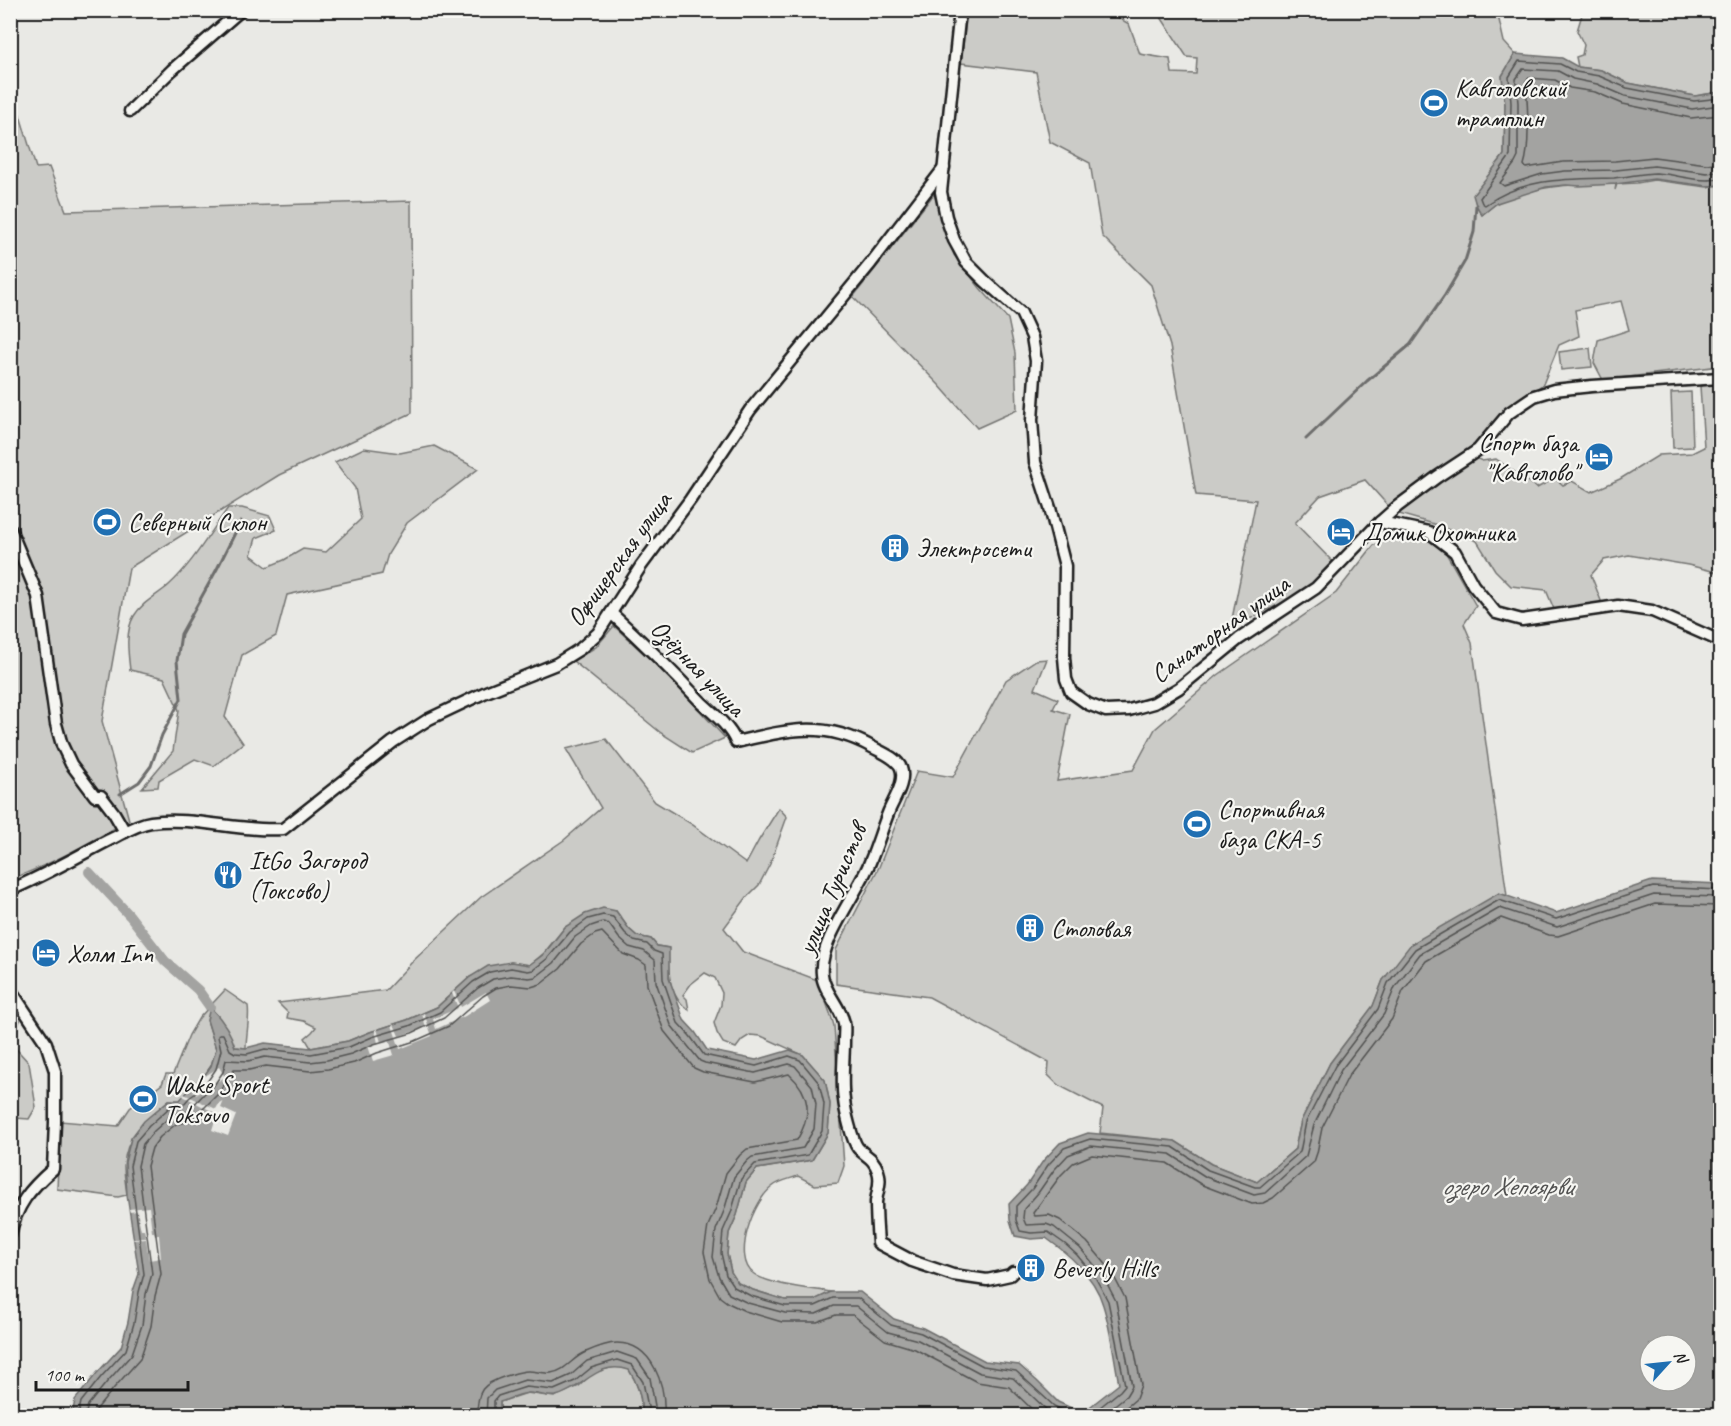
<svg xmlns="http://www.w3.org/2000/svg" width="1731" height="1426" font-family="Caveat,sans-serif">
<style>
.green{fill:#cbcbc7;stroke:#747472;stroke-width:1.5}
.water{fill:#a3a3a1;stroke:#6d6d6c;stroke-width:1.5;fill-rule:evenodd}
.pier{fill:#e9e9e5}
.lines{fill:none;stroke-linecap:round;stroke-linejoin:round}
.shore{stroke:#525251;stroke-width:1.5}
.stream{stroke:#6d6d6c;stroke-width:3}
.canal{stroke:#a3a3a1;stroke-width:10}
.minor-casing{stroke:#1c1c1c;stroke-width:15}
.minor{stroke:#f6f6f2;stroke-width:10}
.labels{text-anchor:middle;dominant-baseline:central;stroke-width:4.5;stroke-linejoin:round;paint-order:stroke}
.poi-label{font-size:26px;fill:#1c1c1c;stroke:#f6f6f2;text-anchor:start}
.street-label{font-size:26px;fill:#1c1c1c;stroke:#f6f6f2}
.water-label{font-size:27px;font-style:italic;fill:#525251;stroke:#f6f6f2}
</style>
<rect width="100%" height="100%" fill="#e9e9e5"/>
<filter id="ink" filterUnits="userSpaceOnUse"><feTurbulence type="fractalNoise" baseFrequency=".0167" numOctaves="2"/><feDisplacementMap in="SourceGraphic" scale="12" xChannelSelector="R" yChannelSelector="G"/><feConvolveMatrix kernelMatrix="1 2 1 2 8 2 1 2 1" color-interpolation-filters="sRGB"/></filter>
<g filter="url(#ink)">
<g class="green">
<path d="M 967,11 L 1107,11 L 1129,24 L 1140,54 L 1170,59 L 1172,73 L 1196,74 L 1197,58 L 1187,57 L 1157,11 L 1497,11 L 1504,42 L 1515,54 L 1502,76 L 1505,104 L 1504,155 L 1474,195 L 1476,205 L 1482,215 C 1487,211 1492,206 1497,203 C 1502,200 1509,199 1514,196 C 1548,184 1580,184 1616,184 L 1615,190 L 1617,184 L 1637,183 L 1654,180 L 1707,187 L 1720,185 L 1720,366 L 1603,380 L 1594,363 L 1598,340 L 1629,330 L 1621,301 L 1575,310 L 1579,336 L 1559,345 L 1543,384 L 1499,418 L 1486,440 L 1391,509 L 1365,480 L 1320,496 L 1295,523 L 1334,563 L 1315,586 L 1230,629 L 1256,500 L 1196,495 L 1170,346 L 1151,285 L 1102,236 L 1090,163 L 1050,142 L 1036,72 L 961,63 Z"/>
<polygon points="1583,11 1720,11 1720,92 1695,96 1628,83 1601,70 1578,67 1576,57 1582,55 1584,45 1577,31"/>
<path d="M 11,108 L 18,109 L 36,168 L 49,167 L 66,211 L 411,201 L 412,413 L 279,475 L 129,568 L 102,721 L 129,820 C 91,842 52,864 11,879 Z"/>
<polygon points="934,194 954,255 980,288 1008,319 1015,353 1017,410 977,428 939,385 853,297"/>
<polygon points="1590,348 1592,367 1561,370 1559,352"/>
<polygon points="1720,384 1720,573 1688,565 1629,555 1604,560 1591,575 1603,606 1556,614 1546,590 1511,586 1495,570 1477,541 1434,524 1399,514 1398,511 1474,457 1482,461 1496,459 1537,488 1550,481 1553,476 1563,485 1572,481 1591,492 1620,479 1659,455 1692,453 1704,447 1700,386"/>
<polygon points="1691,392 1693,447 1673,448 1671,393"/>
<path d="M 434,446 L 478,469 L 407,523 L 388,554 L 382,574 L 287,595 L 276,636 L 242,655 L 225,717 L 243,743 L 214,766 L 195,759 L 159,780 L 158,787 L 142,788 L 173,751 L 179,710 L 164,678 L 130,670 C 128,653 125,631 134,616 C 142,602 158,595 169,585 C 193,563 209,534 228,508 L 242,508 L 270,516 L 276,530 L 256,538 L 251,555 L 267,567 L 284,560 L 303,549 L 326,552 L 361,519 L 355,488 L 335,462 L 364,448 L 400,453 Z"/>
<polygon points="1413,533 1443,548 1476,606 1464,624 1472,643 1507,896 1499,893 1383,980 1373,1006 1330,1063 1301,1121 1295,1149 1257,1182 1211,1164 1175,1141 1100,1133 1103,1108 1058,1085 1048,1075 1049,1062 929,997 836,984 836,950 879,867 917,771 953,777 1006,680 1036,660 1047,659 1035,689 1058,699 1053,709 1070,714 1057,781 1133,770 1155,729 1218,675 1336,593 1374,545"/>
<polygon points="614,626 666,674 725,738 692,753 661,733 573,661 596,647"/>
<path d="M 606,739 L 655,802 L 690,823 L 746,864 L 759,840 L 779,808 L 787,817 L 770,864 L 759,885 L 747,897 L 724,928 L 743,952 L 820,981 C 823,998 830,1010 834,1026 L 844,1166 L 838,1183 L 815,1185 L 798,1176 C 790,1179 778,1181 772,1187 C 754,1200 731,1258 754,1274 C 769,1285 812,1289 831,1292 L 815,1300 L 785,1300 L 753,1290 L 738,1283 L 731,1272 L 727,1254 L 729,1233 L 737,1215 L 746,1182 L 757,1169 L 812,1160 L 828,1133 L 830,1104 L 825,1080 L 803,1055 L 761,1036 L 750,1035 L 742,1040 L 736,1048 L 723,1043 L 717,1033 L 714,1023 L 721,1005 L 722,993 L 715,978 L 705,973 L 691,984 L 683,995 L 687,999 L 689,1010 C 667,995 669,973 668,948 L 657,946 L 651,939 L 637,936 L 629,929 L 616,911 L 565,927 L 544,953 L 530,965 L 511,962 L 470,977 L 437,1007 L 407,1020 L 370,1032 L 348,1041 L 311,1048 L 305,1038 L 312,1032 L 316,1027 L 304,1021 L 287,1018 L 288,1013 L 278,1003 L 386,990 L 413,961 L 481,897 L 564,840 L 601,808 L 566,749 Z"/>
<path d="M 225,990 L 248,1006 C 250,1018 246,1035 246,1048 L 235,1047 L 207,1020 L 216,1049 L 211,1066 L 202,1079 L 193,1084 C 191,1091 184,1094 180,1101 L 169,1100 C 148,1118 125,1135 124,1166 C 124,1176 126,1186 127,1195 L 118,1197 L 57,1189 L 60,1121 L 118,1126 L 130,1108 L 162,1084 L 166,1074 L 173,1074 L 189,1035 L 199,1018 Z"/>
<polygon points="10,1004 20,1020 11,1043 29,1063 36,1107 29,1119 15,1118 11,1121"/>
<path d="M 617,1366 L 629,1369 C 638,1384 643,1398 641,1415 L 500,1416 L 500,1402 L 527,1393 L 554,1397 L 579,1386 L 593,1373 Z"/>
</g>
<g class="water">
<polygon points="1515,54 1562,58 1578,67 1601,70 1628,83 1695,96 1720,92 1720,185 1707,186 1654,179 1616,184 1580,186 1566,185 1546,187 1497,203 1482,215 1476,205 1473,195 1504,155 1505,104 1502,76"/>
<path d="M 1652,881 L 1720,884 L 1720,1415 L 641,1416 C 643,1398 638,1384 629,1370 C 597,1359 584,1389 556,1396 C 547,1398 537,1392 528,1393 C 519,1394 509,1399 500,1402 L 500,1415 L 72,1416 L 75,1400 L 97,1373 L 121,1347 L 128,1322 L 133,1291 L 139,1274 L 127,1195 L 125,1162 L 131,1138 L 144,1121 L 169,1100 L 180,1100 C 184,1094 191,1091 193,1084 L 202,1079 L 211,1066 L 216,1049 L 207,1020 L 210,1007 C 222,1019 231,1032 235,1047 L 246,1048 L 265,1043 L 311,1048 L 348,1041 L 370,1032 L 407,1020 L 437,1007 L 470,977 L 488,966 L 511,962 L 529,965 L 544,954 L 565,927 L 585,914 L 603,908 L 616,911 L 629,929 L 637,936 L 651,939 L 657,946 L 669,948 L 669,978 L 684,1020 L 695,1032 L 707,1050 L 756,1060 L 790,1050 L 803,1055 L 825,1080 L 830,1104 L 828,1133 L 812,1160 L 757,1169 L 746,1182 L 737,1215 L 729,1233 L 727,1254 L 731,1272 L 738,1283 L 753,1290 L 785,1300 L 814,1300 L 831,1292 L 860,1292 L 894,1319 L 923,1328 L 985,1361 L 1019,1365 L 1037,1381 L 1058,1402 L 1082,1413 L 1119,1384 C 1114,1358 1111,1330 1103,1305 C 1095,1277 1069,1254 1046,1238 L 1031,1239 L 1015,1236 L 1010,1220 L 1009,1204 L 1027,1185 L 1043,1161 L 1060,1143 L 1088,1133 L 1175,1141 L 1211,1164 L 1257,1182 L 1295,1149 L 1301,1121 L 1330,1063 L 1373,1006 L 1383,980 L 1411,944 L 1499,893 L 1556,913 ZM 1650,1345 L 1686,1345 L 1686,1381 L 1650,1381 Z"/>
</g>
<g class="pier">
<polygon points="454,991 461,1007 486,992 490,1000 465,1016 436,1029 433,1019 458,1008 452,993"/>
<polygon points="424,1013 432,1036 400,1049 392,1025 394,1024 399,1036 426,1027 422,1014"/>
<polygon points="377,1029 381,1042 389,1039 394,1055 373,1061 368,1046 378,1043 375,1030"/>
<polygon points="219,1067 225,1077 196,1095 192,1089 193,1084"/>
<polygon points="184,1094 216,1109 220,1102 223,1103 221,1108 236,1115 228,1136 212,1130 217,1114 183,1096"/>
<polygon points="149,1207 152,1232 154,1232 155,1235 159,1235 161,1258 149,1260 146,1239 134,1240 133,1239 146,1237 144,1230 141,1230 137,1211 130,1212 129,1209"/>
</g>
<g class="lines">
<g class="shore">
<path d="M 1720,98 L 1694,101 L 1627,88 L 1599,76 L 1576,72 L 1560,64 L 1519,61 L 1509,77 L 1511,103 L 1510,156 L 1480,198 L 1482,203 L 1485,205 C 1525,177 1568,179 1614,178 C 1628,177 1642,173 1656,173 C 1673,174 1690,180 1707,180 C 1711,180 1716,179 1720,179"/>
<polyline points="1720,105 1692,109 1625,96 1597,84 1573,79 1558,71 1523,69 1516,79 1518,103 1518,157 1515,163 1500,183 1504,186 1542,174 1565,171 1616,170 1654,166 1707,173 1720,171"/>
<path d="M 1720,115 L 1691,118 L 1623,104 L 1595,92 L 1570,88 L 1555,80 L 1529,78 L 1526,81 C 1527,103 1531,144 1524,165 L 1526,168 L 1563,162 L 1615,161 L 1654,157 L 1707,164 L 1720,162"/>
<polyline points="78,1416 81,1402 101,1377 126,1350 134,1323 139,1292 144,1274 130,1166 136,1141 149,1126 170,1107 183,1105 189,1098 196,1093 199,1088 207,1082 216,1069 221,1050 218,1036 219,1034 223,1034 230,1050 235,1053 247,1054 265,1049 311,1054 349,1047 372,1037 409,1026 440,1012 473,982 490,972 511,968 528,971 533,970 548,958 570,932 588,919 603,915 613,917 625,933 634,941 647,944 654,951 662,954 663,979 678,1023 690,1036 704,1055 756,1066 789,1056 800,1060 819,1083 824,1104 822,1131 808,1155 755,1164 741,1179 731,1213 723,1231 721,1253 726,1275 734,1287 751,1296 785,1306 815,1306 833,1298 858,1298 891,1325 921,1333 983,1366 1016,1371 1054,1406 1074,1416"/>
<polyline points="85,1416 88,1405 107,1382 132,1354 142,1325 146,1294 152,1274 138,1166 143,1144 154,1131 173,1114 187,1112 205,1093 212,1088 223,1072 226,1060 248,1061 265,1057 310,1062 327,1060 351,1054 374,1044 412,1033 444,1018 478,988 493,979 511,976 529,978 536,977 554,963 575,937 591,926 603,922 609,924 619,938 629,947 644,951 655,960 656,982 671,1025 700,1061 705,1063 755,1073 789,1064 795,1066 812,1086 816,1104 814,1129 803,1148 752,1157 747,1161 734,1177 724,1211 716,1230 713,1257 719,1277 729,1294 748,1303 785,1313 816,1314 834,1306 856,1306 888,1332 918,1340 980,1373 1013,1378 1049,1412 1055,1416"/>
<path d="M 95,1416 L 96,1410 L 114,1388 L 140,1359 L 151,1326 L 155,1296 L 161,1274 L 147,1166 L 152,1148 L 160,1137 L 176,1124 L 187,1122 L 195,1117 L 219,1093 L 234,1070 L 249,1070 L 266,1066 L 310,1071 L 328,1069 L 354,1063 L 377,1053 L 415,1041 L 449,1026 L 483,996 L 496,988 L 511,985 L 531,987 L 541,984 L 560,969 L 581,944 L 595,934 L 602,932 L 623,954 L 639,960 L 646,965 L 647,985 L 664,1031 L 694,1068 L 703,1072 L 755,1082 L 789,1074 C 811,1094 812,1115 797,1140 L 747,1149 L 740,1155 L 726,1173 L 716,1208 L 708,1226 L 704,1252 L 710,1279 L 720,1297 L 728,1303 L 745,1311 L 782,1322 L 817,1322 L 836,1315 L 853,1315 L 885,1340 L 915,1349 L 977,1382 L 1009,1387 L 1039,1416"/>
<path d="M 477,1416 C 477,1390 482,1384 506,1376 C 513,1374 521,1371 528,1371 C 535,1371 544,1374 551,1373 C 566,1371 573,1357 586,1352 C 595,1348 607,1343 617,1343 C 653,1343 666,1386 664,1416"/>
<polyline points="486,1416 487,1398 495,1390 525,1380 553,1383 571,1375 587,1361 617,1352 637,1359 650,1378 655,1406 655,1416"/>
<polyline points="494,1416 494,1401 498,1396 526,1387 554,1390 575,1381 591,1368 617,1360 632,1365 643,1382 648,1407 647,1416"/>
<polyline points="1089,1416 1120,1391 1125,1385 1108,1301 1095,1277 1077,1255 1065,1244 1048,1232 1031,1233 1020,1231 1016,1220 1016,1206 1032,1189 1048,1165 1064,1148 1090,1139 1173,1147 1208,1170 1255,1187 1260,1187 1300,1152 1306,1122 1335,1066 1378,1009 1388,983 1415,949 1499,900 1556,919 1653,887 1720,890"/>
<polyline points="1101,1416 1126,1396 1132,1386 1116,1301 1102,1274 1080,1248 1054,1227 1046,1224 1026,1225 1023,1218 1024,1209 1038,1193 1054,1170 1068,1155 1091,1146 1170,1154 1206,1177 1254,1195 1265,1193 1306,1156 1314,1125 1341,1070 1384,1014 1395,987 1420,954 1500,908 1557,927 1654,895 1720,897"/>
<polyline points="1116,1416 1136,1399 1141,1385 1125,1298 1110,1269 1087,1242 1060,1220 1049,1215 1035,1216 1033,1213 1061,1175 1073,1163 1092,1155 1167,1163 1202,1185 1252,1204 1263,1203 1273,1198 1314,1162 1317,1153 1322,1128 1349,1075 1392,1019 1403,991 1426,961 1501,918 1549,935 1558,936 1655,904 1720,906"/>
</g>
<g class="stream">
<polyline points="1306,439 1367,381 1410,345 1445,295 1465,261 1474,232 1476,205"/>
<polyline points="120,794 139,782 151,766 162,735 181,699 177,661 181,634 217,569 241,521"/>
</g>
<polyline class="canal" points="89,872 130,916 165,961 198,990 210,1007"/>
<g class="minor-casing">
<g id="minor">
<polyline points="960,10 941,192 946,217 954,240 966,262 985,281 1021,313 1032,337 1036,361 1032,420 1035,462 1050,508 1065,566 1064,657 1066,679 1071,692 1088,704 1106,711 1129,710 1154,703 1179,688 1239,639 1316,588 1380,522 1398,506 1437,477 1478,450 1509,413 1534,396 1554,390 1592,386 1720,378"/>
<polyline points="130,111 172,70 241,10"/>
<polyline points="1380,522 1429,532 1455,552 1473,585 1496,613 1522,620 1618,606 1652,611 1720,641"/>
<polyline points="10,529 38,596 56,724 62,745 71,764 95,796 101,796 114,813 125,832"/>
<path d="M 611,613 C 643,642 673,672 702,703 C 714,714 730,727 736,742 C 788,730 823,720 872,747 C 881,752 897,758 901,768 C 906,782 894,799 889,811 C 882,828 877,846 870,862 C 858,893 818,942 822,974 C 823,991 840,1005 844,1023 C 845,1028 844,1035 844,1041 C 844,1060 841,1081 844,1100 C 845,1110 852,1141 858,1148 C 866,1157 873,1157 878,1171 C 882,1182 877,1191 876,1202 C 876,1216 877,1230 878,1243 L 912,1261 L 953,1275 L 987,1280 L 1010,1275 L 1013,1272"/>
<path d="M 10,890 C 44,876 76,857 109,840 C 122,834 136,824 151,822 C 195,816 238,832 283,829 L 393,742 L 429,719 L 486,692 L 556,664 L 580,649 L 598,633 L 641,566 L 690,500 L 750,410 L 871,263 L 944,168"/>
<path d="M 10,989 L 46,1043 L 55,1071 L 55,1122 L 53,1169 C 30,1189 16,1205 10,1236"/>
</g>
</g>
<use href="#minor" class="minor"/>
</g>
</g>
<defs>
<g id="stadium-disc" transform="scale(1.5)"><circle r="9.5" fill="#1f6fb2" stroke="#f6f6f2"/><path d="M0-5a6.5 5 0 1 0 0 10a6.5 5 0 1 0 0-10ZM-3.5-1.8h7v3.6h-7Z" fill="#fff"/></g>
<g id="hotel-disc" transform="scale(1.5)"><circle r="9.5" fill="#1f6fb2" stroke="#f6f6f2"/><path d="M-6-4.5h1.5V1H6V5H4.5V3h-9V5H-6ZM-4 0a1.8 1.8 0 1 1 3.6 0ZM.5 0V-2.5h3Q6-2.5 6 0Z" fill="#fff"/></g>
<g id="building-disc" transform="scale(1.5)"><circle r="9.5" fill="#1f6fb2" stroke="#f6f6f2"/><path d="M-4-6H4V6H1V3H-1V6H-4ZM-2.5-4.3h1.7v1.8h-1.7ZM.8-4.3h1.7v1.8H.8ZM-2.5-1h1.7V.8h-1.7ZM.8-1h1.7V.8H.8Z" fill="#fff"/></g>
<g id="restaurant-disc" transform="scale(1.5)"><circle r="9.5" fill="#1f6fb2" stroke="#f6f6f2"/><path d="M-5-6h1v4h1v-4h1v4h1v-4h1v5L-1.5 .5V6h-2V.5L-5-1ZM5-6V6H3V1.5H1.5Q1.5-4 5-6Z" fill="#fff"/></g>
</defs>
<g fill-rule="evenodd">
<use href="#stadium-disc" x="1434" y="103"/>
<use href="#hotel-disc" x="1599" y="457"/>
<use href="#stadium-disc" x="107" y="522"/>
<use href="#hotel-disc" x="1341" y="532"/>
<use href="#building-disc" x="895" y="548"/>
<use href="#stadium-disc" x="1197" y="824"/>
<use href="#restaurant-disc" x="228" y="875"/>
<use href="#building-disc" x="1030" y="928"/>
<use href="#hotel-disc" x="46" y="953"/>
<use href="#stadium-disc" x="143" y="1099"/>
<use href="#building-disc" x="1031" y="1268"/>
</g>
<g class="labels">
<g class="poi-label">
<text x="1455" y="88">Кавголовский<tspan x="1455" dy="30">трамплин</tspan></text>
<text x="1578" y="442" text-anchor="end">Спорт база<tspan x="1578" dy="30">"Кавголово"</tspan></text>
<text x="128" y="522">Северный Склон</text>
<text x="1362" y="532">Домик Охотника</text>
<text x="916" y="548">Электросети</text>
<text x="1218" y="809">Спортивная<tspan x="1218" dy="30">база СКА-5</tspan></text>
<text x="249" y="860">ItGo Загород<tspan x="249" dy="30">(Токсово)</tspan></text>
<text x="1051" y="928">Столовая</text>
<text x="67" y="953">Холм Inn</text>
<text x="164" y="1084">Wake Sport<tspan x="164" dy="30">Toksovo</tspan></text>
<text x="1052" y="1268">Beverly Hills</text>
</g>
<g class="street-label">
<text transform="translate(619 559) rotate(-54)">Офицерская улица</text>
<text transform="translate(1220 629) rotate(-36)">Санаторная улица</text>
<text transform="translate(698 668) rotate(46)">Озёрная улица</text>
<text transform="translate(832 889) rotate(-67)">улица Туристов</text>
</g>
<g class="water-label">
<text x="1507" y="1186">озеро Хепоярви</text>
</g>
</g>
<rect width="1731" height="1426" fill="none" stroke="#f6f6f2" stroke-width="36"/>
<rect x="18" y="18" width="1695" height="1390" fill="none" stroke="#1c1c1c" stroke-width="2" filter="url(#ink)"/>
<g transform="translate(1668 1363) rotate(63)"><circle r="28" fill="#f6f6f2" stroke="#9f9f9c" stroke-width="1.5"/>
<path d="M0-4.5L10 22L0 15L-10 22Z" fill="#1f6fb2"/>
<text y="-9" font-size="16" font-weight="bold" text-anchor="middle" fill="#1c1c1c">N</text>
</g>
<path d="M36 1381v9h152v-9" fill="none" stroke="#1c1c1c" stroke-width="3"/>
<text x="45" y="1381" font-size="18" fill="#1c1c1c" stroke="#f6f6f2" stroke-width="4.5" paint-order="stroke">100 m</text>
</svg>
